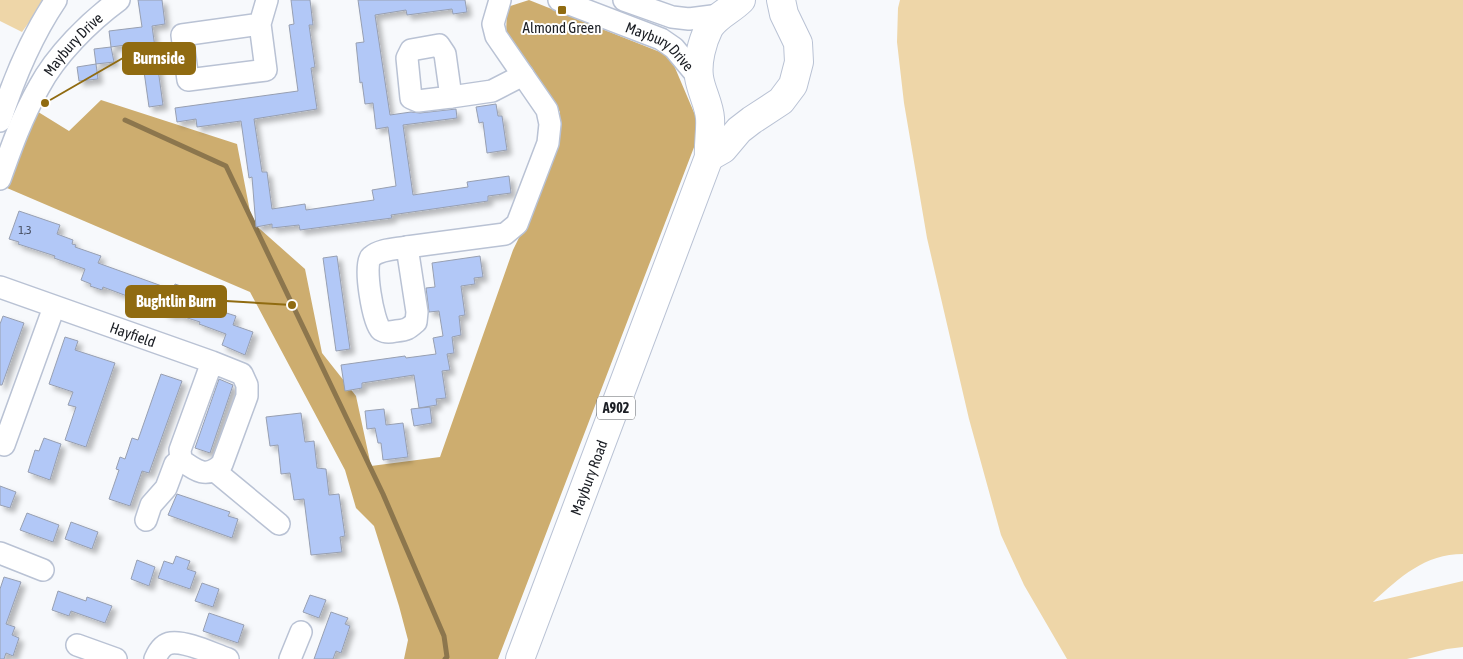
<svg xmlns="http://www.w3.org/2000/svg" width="1463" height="659" font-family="'Asap Condensed',sans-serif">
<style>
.green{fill:#eed6a8}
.forest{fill:#cdad6f}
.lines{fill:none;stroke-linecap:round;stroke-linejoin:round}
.stream{stroke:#8c764d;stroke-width:5}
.building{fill:#b2c8f7;stroke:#979fb1;filter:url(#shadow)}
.minor-casing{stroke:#b9c2d4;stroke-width:24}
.major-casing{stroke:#b9c2d4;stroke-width:30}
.minor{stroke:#fff;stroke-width:21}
.major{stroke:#fff;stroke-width:28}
.poi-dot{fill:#906b11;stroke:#fff;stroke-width:2}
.labels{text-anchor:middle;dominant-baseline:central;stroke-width:4;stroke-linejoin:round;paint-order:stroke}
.number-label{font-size:12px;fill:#414859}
.shield{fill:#fff;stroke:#5f6266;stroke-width:1}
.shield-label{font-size:14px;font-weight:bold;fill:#1b1e24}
.poi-label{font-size:15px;fill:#1b1e24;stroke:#fff}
.street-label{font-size:15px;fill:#1b1e24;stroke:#fff}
.leader{fill:none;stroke:#906b11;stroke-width:2}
.callout-dot{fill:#906b11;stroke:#fff;stroke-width:2}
.callout{fill:#906b11;stroke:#906b11;stroke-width:2}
.callout-label{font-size:16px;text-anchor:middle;font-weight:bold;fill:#fff}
</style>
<defs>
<filter id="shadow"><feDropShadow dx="4.5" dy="4.5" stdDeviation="2.5" flood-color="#0004"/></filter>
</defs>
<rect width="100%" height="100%" fill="#f7f9fc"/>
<g class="green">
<polygon points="0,0 45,0 22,32 0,21"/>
<path d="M 900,0 L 1463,0 L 1463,554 C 1425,554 1400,577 1373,602 L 1463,581 L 1463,647 L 1447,649 L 1407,659 L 1067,659 L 1024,585 L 1001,535 L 969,419 L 927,238 L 904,103 L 897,42 L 898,8 Z"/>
</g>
<polygon class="forest" points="529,0 670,56 701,129 498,659 404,659 408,640 399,606 374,526 356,508 345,470 250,292 7,188 35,110 69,131 101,100 237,144 252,222 305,269 322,353 356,396 371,466 440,457 513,250 532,211 558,144 560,112 506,36 507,7"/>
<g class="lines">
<polyline class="stream" points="125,120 226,166 383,494 444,636 447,657 445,659"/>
</g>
<g class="building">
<polygon points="138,0 162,0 165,24 152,26 163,105 149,107 140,43 111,47 109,31 142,27"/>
<polygon points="291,0 310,0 313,25 309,25 315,67 311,68 317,109 254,119 262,172 267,172 272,209 305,204 306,210 374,200 372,190 396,186 388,127 376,129 373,103 365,104 362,82 360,83 356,43 364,42 358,0 465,0 467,12 453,14 452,9 407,15 406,10 375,15 390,115 411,112 420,113 456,109 457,118 403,125 413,195 468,187 467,182 509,176 511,193 488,196 488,201 391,215 392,218 300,230 299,225 272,228 272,224 256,227 252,177 249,178 241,121 197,127 196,119 177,122 175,108 298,91 289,25 294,24"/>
<polygon points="111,47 114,62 96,64 94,49"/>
<polygon points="96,64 98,79 79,81 77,67"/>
<polygon points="496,104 498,116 502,116 507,150 487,153 483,122 479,123 476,107"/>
<polygon points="19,211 60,225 57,234 73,240 72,244 76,245 75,247 101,256 98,263 173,290 175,284 206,295 205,301 219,306 217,310 236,316 233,325 253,332 245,355 222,345 226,334 199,324 200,322 175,314 174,316 163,312 164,310 126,298 127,296 103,287 102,290 90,286 91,284 81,280 85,269 54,258 55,256 18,244 19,242 9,239"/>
<polygon points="337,256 350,349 336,351 323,258"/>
<polygon points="480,256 483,277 474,278 475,284 461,286 465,315 459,316 461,335 452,337 454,353 447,354 450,370 442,371 446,398 436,399 437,405 419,408 414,375 362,383 362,388 345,391 341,365 405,356 406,358 436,354 433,338 443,336 439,311 429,312 426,288 435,287 432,263"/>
<polygon points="3,316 24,323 2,385 0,385 0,324"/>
<polygon points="65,337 78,341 75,350 115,363 86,447 65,440 76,407 68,405 73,392 49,384"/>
<polygon points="161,374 182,381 149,473 142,471 130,506 109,499 119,470 116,469 120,457 125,459 132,438 138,440"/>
<polygon points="219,379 233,385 210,453 195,448"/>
<polygon points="430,407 432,423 414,426 411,409"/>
<polygon points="384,409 386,425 403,423 408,457 383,460 381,443 378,443 375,428 367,429 365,411"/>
<polygon points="301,413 305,442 314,441 317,468 326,469 329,495 339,494 345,536 340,537 342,552 311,555 304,499 294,500 290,473 281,474 278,445 270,446 266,417"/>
<polygon points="44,438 61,444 50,480 28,472 35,450 39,451"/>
<polygon points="0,486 16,492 10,508 0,505"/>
<polygon points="177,494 230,512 228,516 238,519 232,538 168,515"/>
<polygon points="27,513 59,525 53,542 20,530"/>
<polygon points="71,522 98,532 92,549 65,539"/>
<polygon points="176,556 190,561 187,569 196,572 190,589 158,578 164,561 173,564"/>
<polygon points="137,560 155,567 149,586 131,579"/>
<polygon points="4,577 21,582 6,624 15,627 12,635 19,638 13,656 6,653 4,659 0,659 0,589"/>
<polygon points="202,583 219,589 213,607 195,601"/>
<polygon points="58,591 86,601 87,597 112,606 105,623 71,611 69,616 52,610"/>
<polygon points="310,595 326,600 319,618 303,612"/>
<polygon points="331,612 348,618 345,624 350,626 341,653 336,651 333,659 314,659"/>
<polygon points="209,613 244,625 238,643 203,631"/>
</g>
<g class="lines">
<g class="minor-casing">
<g id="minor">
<path id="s1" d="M 559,0 L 661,39 L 674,48 L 699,78"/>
<polyline points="624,0 672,17 689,19 720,15"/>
<polyline points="260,24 182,35 188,80 266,70 260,24 267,0"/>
<polygon points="439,45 445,54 451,97 418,101 411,98 407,58 411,50"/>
<polyline points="451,97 492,91 523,75"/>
<path d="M 0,121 C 14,78 31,37 56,0"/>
<path id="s2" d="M 0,179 C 11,148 22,117 39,87 C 56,55 89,22 119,0"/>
<polyline points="407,247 505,234 517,224 548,143 550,124 547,110 496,36 493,24 500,0"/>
<path d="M 407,247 L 417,312 L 416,322 C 408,329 407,330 396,331 C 391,332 386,333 381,330 C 373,323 363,263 371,257 C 380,249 396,249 407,247 Z"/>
<path id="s3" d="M 0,287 L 212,362 L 242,374 L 247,385 L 247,396 L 222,464 C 207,479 196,471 181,460 L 180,450 L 212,362"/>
<polyline points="4,445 54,307"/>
<polyline points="215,471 279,524"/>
<polyline points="146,520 151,505 166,488 175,464 181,460"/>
<polyline points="0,553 43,570"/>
<polyline points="77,645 116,659"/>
<path d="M 155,659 C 158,652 163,644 171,643 C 187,641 213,654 228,659"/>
<polyline points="290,659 301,632"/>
</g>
</g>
<g class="major-casing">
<g id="major">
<polyline points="709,157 723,149 739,130 752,120 781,101 793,85 799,62 798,43 784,14 781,0"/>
<path id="s4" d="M 520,659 L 709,157 C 708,144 711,131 710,118 C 709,104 701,91 699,77 C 697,62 702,42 709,28 C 717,15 730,11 741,0"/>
</g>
</g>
<use href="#minor" class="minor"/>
<use href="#major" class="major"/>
</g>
<rect class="poi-dot" x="557" y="5" width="10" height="10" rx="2.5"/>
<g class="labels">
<g class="number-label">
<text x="25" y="230">1,3</text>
</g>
<rect class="shield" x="597" y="396.5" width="38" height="23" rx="4"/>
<g class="shield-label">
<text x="616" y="408">A902</text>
</g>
<g class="poi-label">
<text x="562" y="27">Almond Green</text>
</g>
<g class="street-label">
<text stroke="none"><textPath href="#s2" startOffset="155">Maybury Drive</textPath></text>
<text stroke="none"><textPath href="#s1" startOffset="112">Maybury Drive</textPath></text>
<text stroke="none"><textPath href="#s3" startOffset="141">Hayfield</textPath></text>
<text stroke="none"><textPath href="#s4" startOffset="194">Maybury Road</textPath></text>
</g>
</g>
<path class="leader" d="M45 103L123 58M292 305L226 301"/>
<g class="callout-dot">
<circle cx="45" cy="103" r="5"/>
<circle cx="292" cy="305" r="5"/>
</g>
<g class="callout">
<rect x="123" y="43" width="72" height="31" rx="5"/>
<rect x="126" y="286" width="100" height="31" rx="5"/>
</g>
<g class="callout-label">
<text x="159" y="64">Burnside</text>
<text x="176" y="307">Bughtlin Burn</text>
</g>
</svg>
